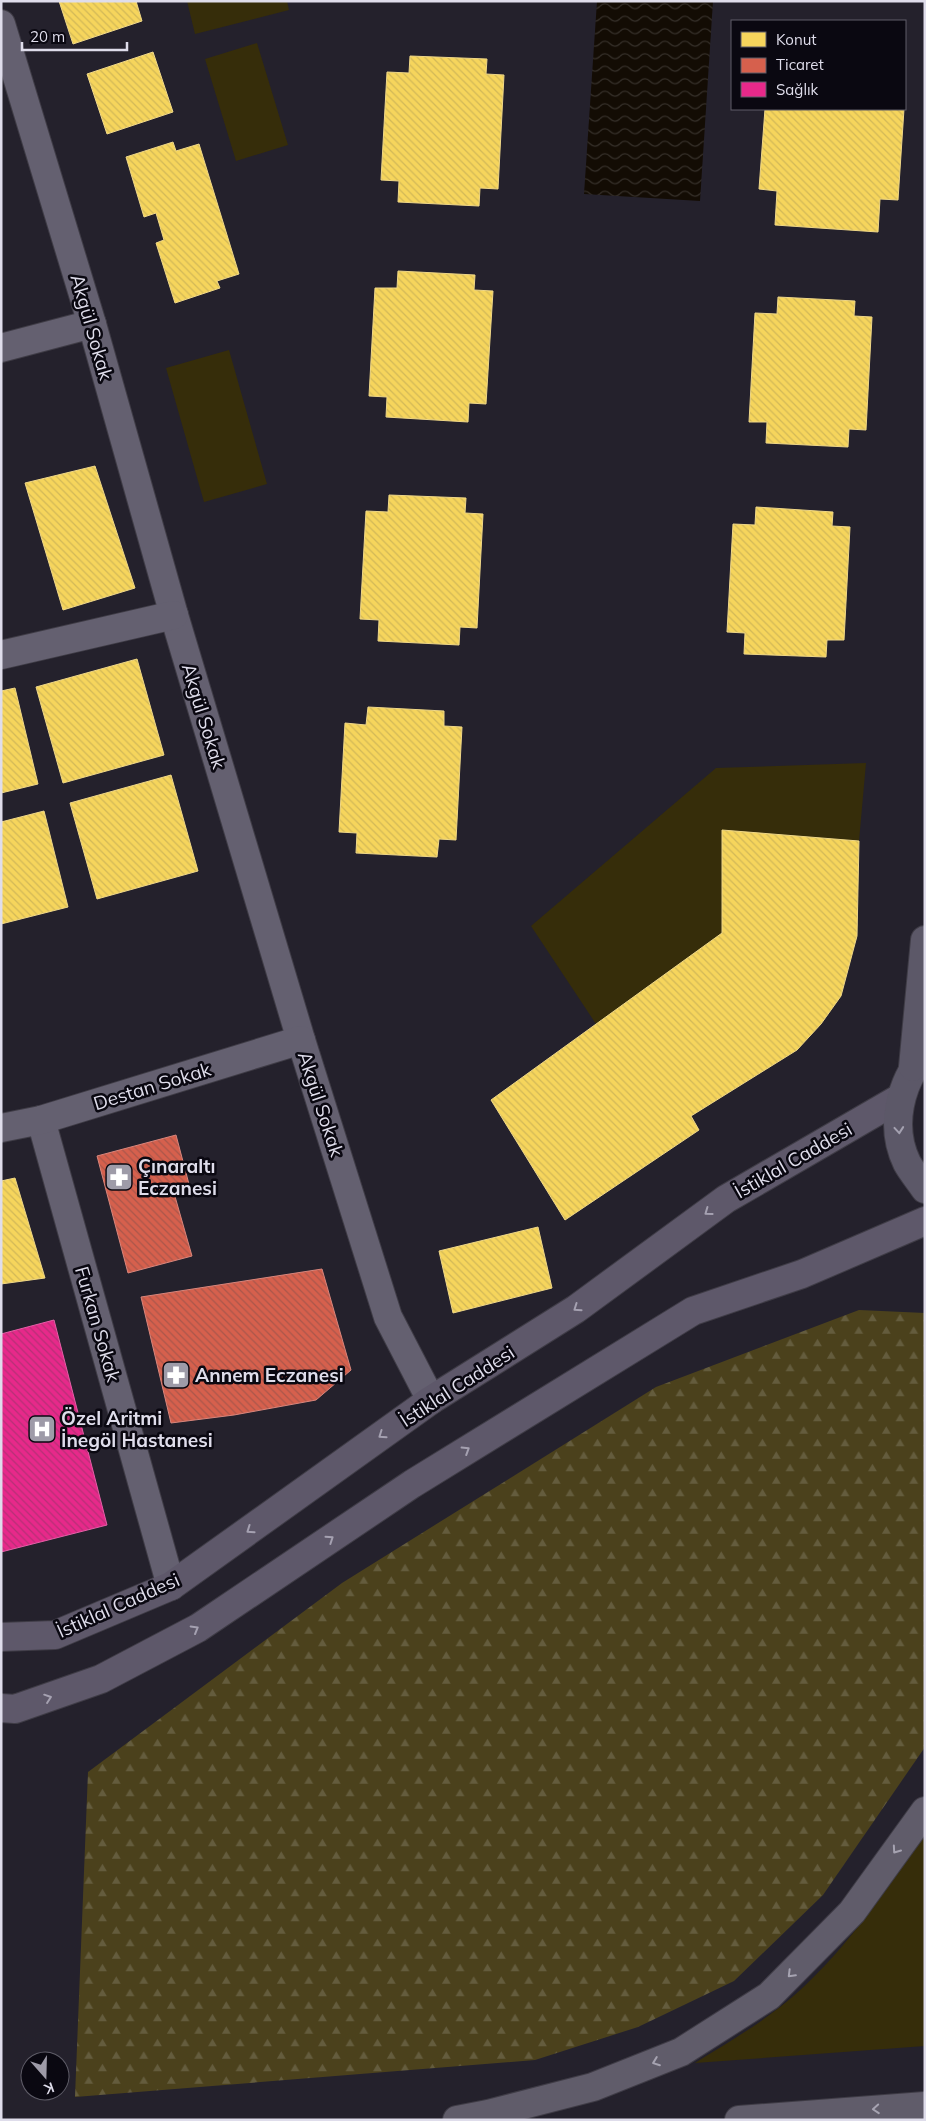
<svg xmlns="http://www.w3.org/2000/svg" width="926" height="2121" font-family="Mulish,sans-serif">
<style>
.green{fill:#362d0a}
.forest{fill:url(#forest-firs)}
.water{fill:url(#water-waves)}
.homes{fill:url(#homes-back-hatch);stroke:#efd787}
.shops{fill:url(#shops-back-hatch);stroke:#d9867c}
.health{fill:url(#health-back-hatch);stroke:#e55fa7}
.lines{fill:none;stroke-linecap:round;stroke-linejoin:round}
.street-casing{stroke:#3f3c46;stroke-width:30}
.secondary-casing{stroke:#3f3c46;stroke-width:30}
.primary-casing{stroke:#3f3c46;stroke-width:30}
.highway-casing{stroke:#3f3c46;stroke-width:30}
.street{stroke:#646070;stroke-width:28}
.secondary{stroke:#5e586a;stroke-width:28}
.primary{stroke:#5c5868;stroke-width:28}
.highway{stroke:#605c6a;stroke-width:28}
.oneway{stroke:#a4a1b0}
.oneway2{stroke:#a5a1b1}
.oneway3{stroke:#a6a3b1}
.labels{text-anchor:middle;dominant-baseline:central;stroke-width:5;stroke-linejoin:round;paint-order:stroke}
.street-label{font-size:19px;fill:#dfddeb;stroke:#0a0811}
.poi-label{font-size:19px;font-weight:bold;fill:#dfddeb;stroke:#0a0811;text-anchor:start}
</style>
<defs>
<pattern id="forest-firs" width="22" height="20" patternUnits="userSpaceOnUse" patternTransform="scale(1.25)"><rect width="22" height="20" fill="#4b411c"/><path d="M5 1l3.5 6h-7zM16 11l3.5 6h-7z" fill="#645c3d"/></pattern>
<pattern id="water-waves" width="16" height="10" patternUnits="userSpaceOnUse" patternTransform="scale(1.25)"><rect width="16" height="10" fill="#130c04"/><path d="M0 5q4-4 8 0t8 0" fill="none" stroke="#352f29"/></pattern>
<pattern id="homes-back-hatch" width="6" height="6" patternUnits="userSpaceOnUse" patternTransform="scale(1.25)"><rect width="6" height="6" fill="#f6d55c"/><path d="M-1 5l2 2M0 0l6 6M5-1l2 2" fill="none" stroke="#d2b858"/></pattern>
<pattern id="shops-back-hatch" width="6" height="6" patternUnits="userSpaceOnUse" patternTransform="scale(1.25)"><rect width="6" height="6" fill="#d6604d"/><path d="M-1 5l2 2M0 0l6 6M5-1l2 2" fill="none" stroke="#aa574b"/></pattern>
<pattern id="health-back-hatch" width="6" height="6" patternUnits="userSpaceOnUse" patternTransform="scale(1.25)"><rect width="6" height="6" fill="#e7298a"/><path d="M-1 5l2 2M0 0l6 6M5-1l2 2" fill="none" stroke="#b63076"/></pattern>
</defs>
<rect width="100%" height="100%" fill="#24212c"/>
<g class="green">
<polygon points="187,1 287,1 289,10 195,34"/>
<polygon points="257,43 288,145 236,161 205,59"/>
<polygon points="229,350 267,484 204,502 166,368"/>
<polygon points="866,763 859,841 723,831 722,933 596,1024 531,926 716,768"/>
<path d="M 925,1835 L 925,2046 L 695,2063 C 730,2041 767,2020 798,1992 C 848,1947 886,1890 925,1835 Z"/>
</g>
<polygon class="forest" points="859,1310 925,1313 925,1747 823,1895 734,1981 638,2027 535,2060 75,2097 88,1772 342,1583 656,1387"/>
<polygon class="water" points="597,1 713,1 700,201 584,194"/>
<g class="homes">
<polygon points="59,1 136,1 142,21 73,44"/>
<polygon points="153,52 173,112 107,134 87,74"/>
<polygon points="410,56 487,59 486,74 504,75 498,189 480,188 479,206 398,202 399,181 381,180 387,72 409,73"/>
<polygon points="765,109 904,109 898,200 880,199 878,232 775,225 777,191 759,189"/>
<polygon points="173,142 176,151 199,144 239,274 217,281 220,288 175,303 156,243 164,240 156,213 144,217 126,157"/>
<polygon points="398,271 475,275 474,290 493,291 486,404 469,403 468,422 386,417 387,397 369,396 375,288 397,288"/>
<polygon points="778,297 855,301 854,316 872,317 866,430 849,429 848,447 766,443 767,422 749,422 755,313 777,314"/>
<polygon points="95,466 135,588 63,610 25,483"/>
<polygon points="389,495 466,498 465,513 483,514 477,628 460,627 459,645 378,641 379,620 360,619 366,511 388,512"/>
<polygon points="756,507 833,512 832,526 850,527 844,640 827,640 826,657 744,654 745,633 727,632 733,524 755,525"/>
<polygon points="137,659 164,755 63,783 36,687"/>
<polygon points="15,688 38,784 1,793 1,691"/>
<polygon points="368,707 444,711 444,726 462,727 456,840 439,839 437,857 356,853 357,833 339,832 345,723 366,725"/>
<polygon points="171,775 198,871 97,899 70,803"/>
<polygon points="44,811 68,907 1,924 1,822"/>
<polygon points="722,830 859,841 857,936 841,996 821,1024 797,1050 691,1116 699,1130 565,1220 491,1100 722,933"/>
<polygon points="15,1178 45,1278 1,1284 1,1181"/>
<polygon points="538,1227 552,1288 453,1313 439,1251"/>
</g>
<g class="shops">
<polygon points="176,1135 190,1188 174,1193 192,1256 128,1273 97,1156"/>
<polygon points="322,1269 351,1370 316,1400 234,1415 171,1423 141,1297"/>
</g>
<polygon class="health" points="54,1320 107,1525 1,1552 1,1334"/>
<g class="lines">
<g class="street-casing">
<g id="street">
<polyline points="1,24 92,324 174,615 301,1040 388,1317 431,1400"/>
<polyline points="1,348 92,324"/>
<polyline points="1,655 174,615"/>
<polyline points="41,1120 171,1586"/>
<polyline points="1,1128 41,1120 301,1040"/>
</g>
</g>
<g class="secondary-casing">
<g id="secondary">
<polyline points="1,1637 55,1635 171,1586 431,1400 576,1309 726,1199 900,1098"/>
<polyline points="1,1708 15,1709 101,1679 198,1628 412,1484 693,1311 802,1274 925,1221"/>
</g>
</g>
<g class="primary-casing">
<g id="primary">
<path d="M 925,1053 C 900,1083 889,1126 907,1163 C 912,1172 919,1180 925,1189"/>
<polyline points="913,1067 925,940"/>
</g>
</g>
<g class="highway-casing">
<g id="highway">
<polyline points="457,2120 488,2114 593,2087 681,2052 769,1996 852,1912 925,1811"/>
<polyline points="739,2120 925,2106"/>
</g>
</g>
<use href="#street" class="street"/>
<use href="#secondary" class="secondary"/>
<use href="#primary" class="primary"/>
<use href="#highway" class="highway"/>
</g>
<defs><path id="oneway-chevron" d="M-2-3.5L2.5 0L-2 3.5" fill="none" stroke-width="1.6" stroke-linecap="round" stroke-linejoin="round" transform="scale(1.25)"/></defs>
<use class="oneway" href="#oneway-chevron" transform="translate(899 1130) rotate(85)"/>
<g class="oneway2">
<use href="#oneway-chevron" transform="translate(708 1212) rotate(144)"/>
<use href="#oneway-chevron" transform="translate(577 1308) rotate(145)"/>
<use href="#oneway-chevron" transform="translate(382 1435) rotate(145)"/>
<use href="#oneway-chevron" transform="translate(466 1450) rotate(-32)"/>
<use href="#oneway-chevron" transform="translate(250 1530) rotate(145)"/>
<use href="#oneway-chevron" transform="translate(330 1539) rotate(-34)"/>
<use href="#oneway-chevron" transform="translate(195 1629) rotate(-30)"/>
<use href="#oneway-chevron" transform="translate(48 1698) rotate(-19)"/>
</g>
<g class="oneway3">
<use href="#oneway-chevron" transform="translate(896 1850) rotate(125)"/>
<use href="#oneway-chevron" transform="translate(791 1974) rotate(135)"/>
<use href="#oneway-chevron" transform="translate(656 2062) rotate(159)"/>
<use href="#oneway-chevron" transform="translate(876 2109) rotate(176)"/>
</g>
<defs>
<g id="pharmacy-square" transform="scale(1.4375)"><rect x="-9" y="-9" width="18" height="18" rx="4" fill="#9e9ba8" stroke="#0a0811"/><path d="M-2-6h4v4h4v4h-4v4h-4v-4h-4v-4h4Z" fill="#fff"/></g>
<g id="hospital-square" transform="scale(1.4375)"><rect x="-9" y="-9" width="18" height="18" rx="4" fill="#9e9ba8" stroke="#0a0811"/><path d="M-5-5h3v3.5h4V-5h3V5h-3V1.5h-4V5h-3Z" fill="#fff"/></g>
</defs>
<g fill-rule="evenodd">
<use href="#pharmacy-square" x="119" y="1177"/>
<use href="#pharmacy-square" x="176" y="1375"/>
<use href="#hospital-square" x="42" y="1429"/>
</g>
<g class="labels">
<g class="street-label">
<text transform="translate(92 327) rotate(74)">Akgül Sokak</text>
<text transform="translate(204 716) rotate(73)">Akgül Sokak</text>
<text transform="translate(152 1086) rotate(-17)">Destan Sokak</text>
<text transform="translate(321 1104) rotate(72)">Akgül Sokak</text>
<text transform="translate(793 1160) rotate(-30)">İstiklal Caddesi</text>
<text transform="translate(98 1324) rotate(74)">Furkan Sokak</text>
<text transform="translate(457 1386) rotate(-33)">İstiklal Caddesi</text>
<text transform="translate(118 1605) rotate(-24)">İstiklal Caddesi</text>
</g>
<g class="poi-label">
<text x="138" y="1166">Çınaraltı<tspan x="138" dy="22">Eczanesi</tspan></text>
<text x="195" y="1375">Annem Eczanesi</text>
<text x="61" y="1418">Özel Aritmi<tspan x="61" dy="22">İnegöl Hastanesi</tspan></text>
</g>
</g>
<rect width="926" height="2121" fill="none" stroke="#dfddeb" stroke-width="5"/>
<rect x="731" y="20" width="175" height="90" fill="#0a0811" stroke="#5f5d68"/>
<rect x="741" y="32" width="25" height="15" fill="#f6d55c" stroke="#5f5d68"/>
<text x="776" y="45" font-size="15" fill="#dfddeb">Konut</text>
<rect x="741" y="58" width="25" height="15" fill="#d6604d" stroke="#5f5d68"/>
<text x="776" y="70" font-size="15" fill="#dfddeb">Ticaret</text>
<rect x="741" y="82" width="25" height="15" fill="#e7298a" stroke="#5f5d68"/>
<text x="776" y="95" font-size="15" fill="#dfddeb">Sağlık</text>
<g transform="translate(45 2076) rotate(160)"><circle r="24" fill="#0a0811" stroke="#5f5d68"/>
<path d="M0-4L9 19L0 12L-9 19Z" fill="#9e9ba8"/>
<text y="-8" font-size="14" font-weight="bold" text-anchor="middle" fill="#dfddeb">K</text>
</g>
<path d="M22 42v8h105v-8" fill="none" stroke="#dfddeb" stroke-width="2.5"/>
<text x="30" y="42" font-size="15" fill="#dfddeb" stroke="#0a0811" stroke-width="4" paint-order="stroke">20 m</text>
</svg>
